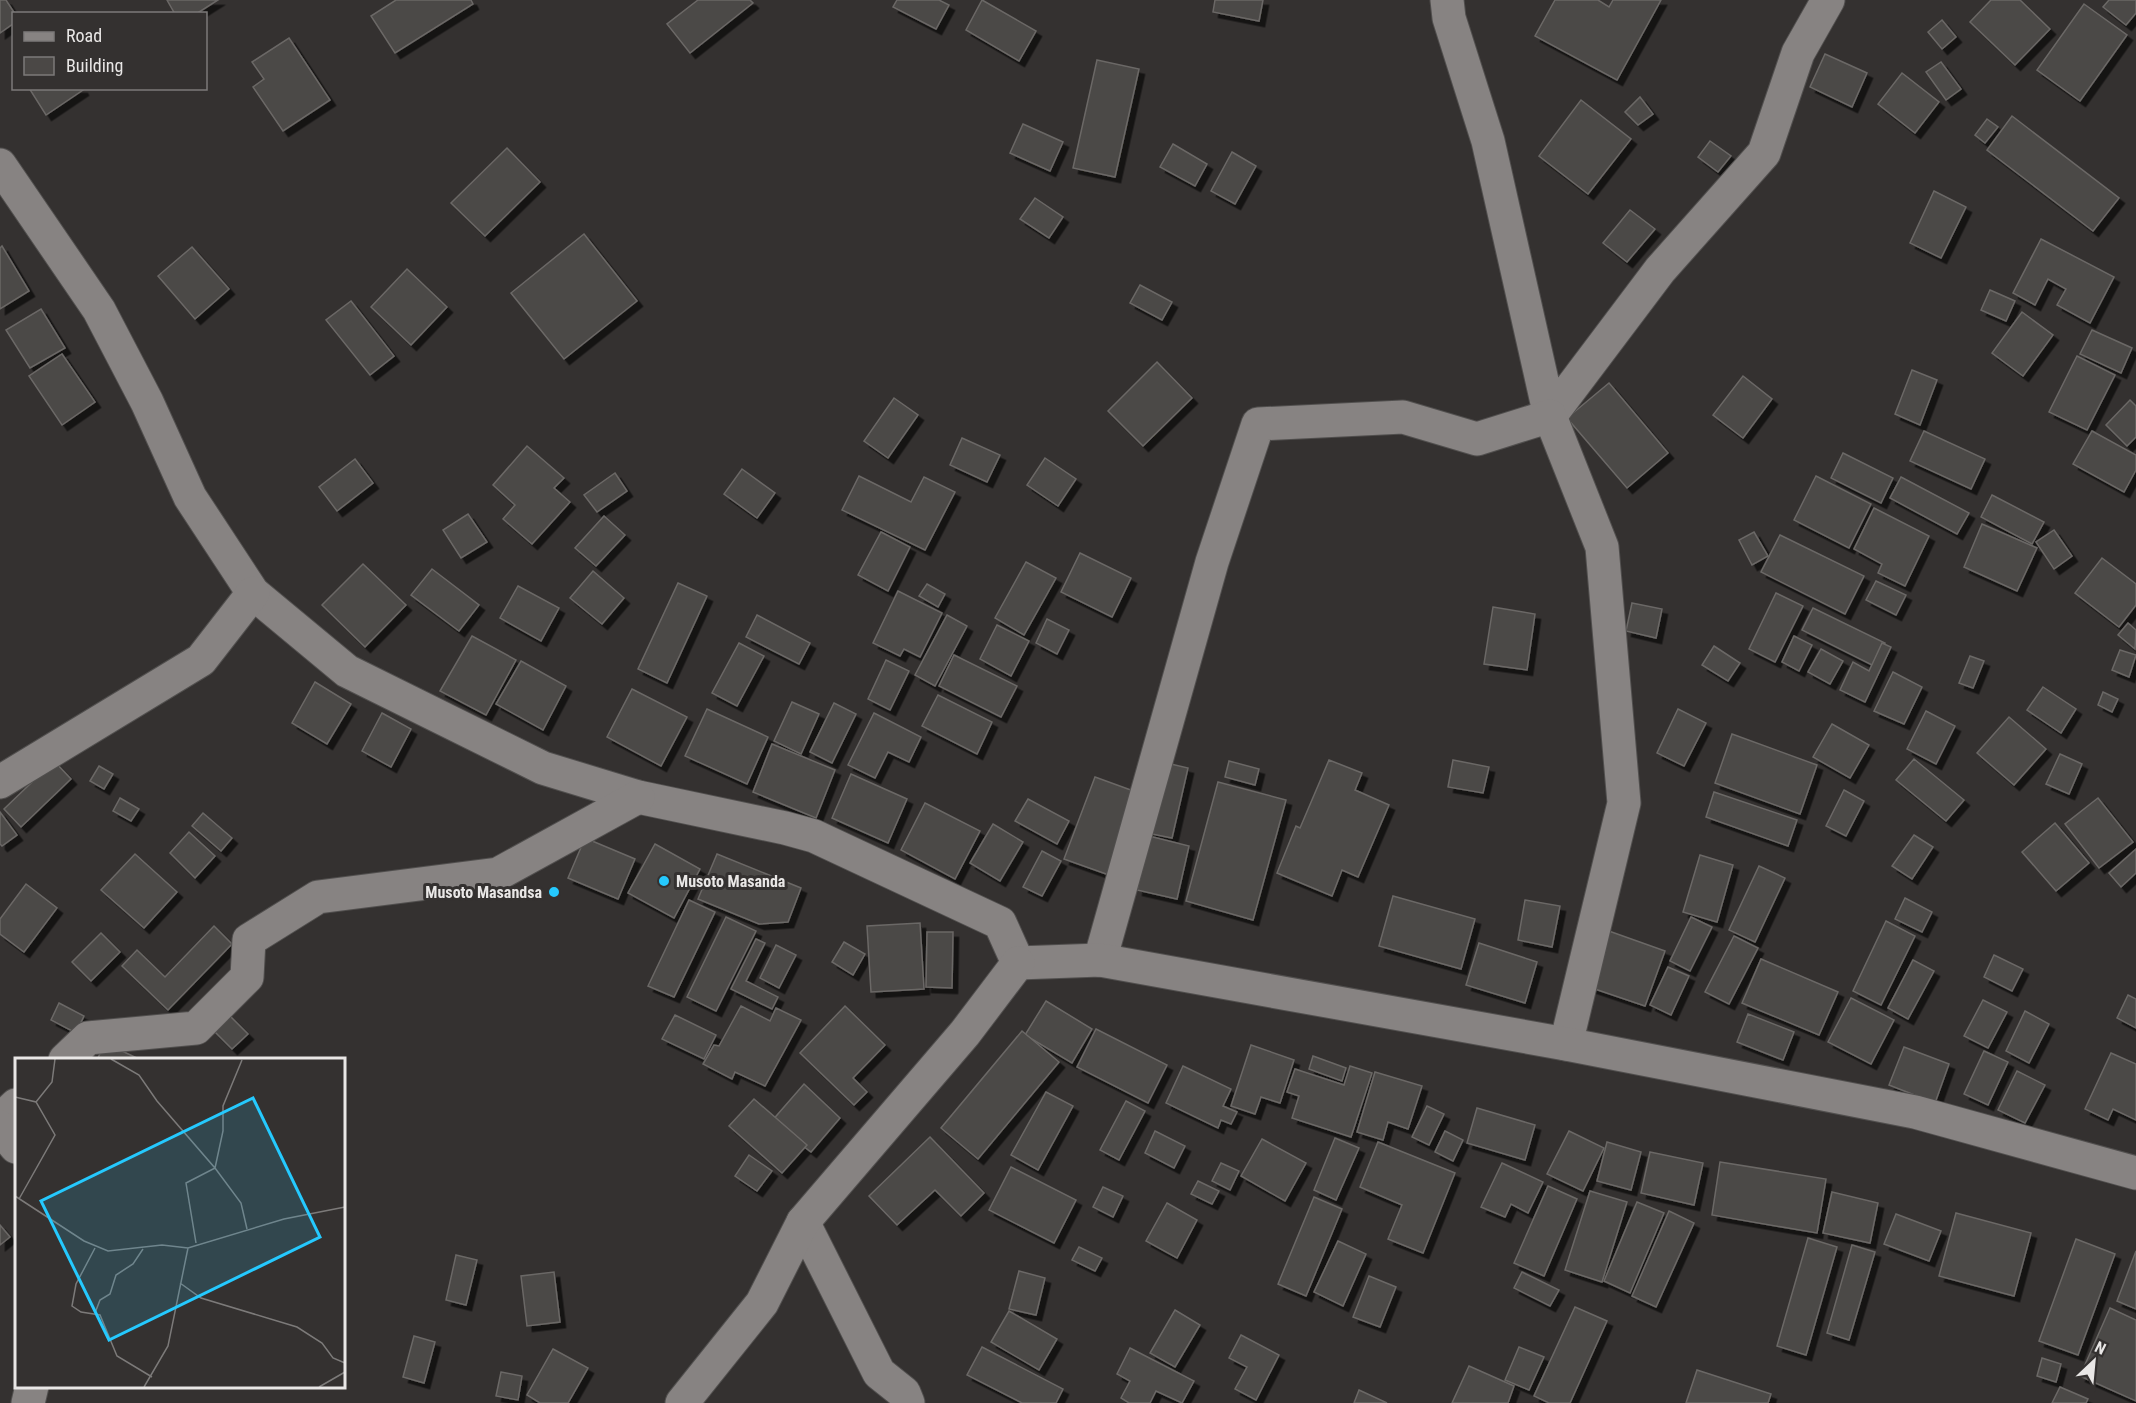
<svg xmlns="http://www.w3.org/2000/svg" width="2136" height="1403" font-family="'Roboto Condensed',sans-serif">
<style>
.building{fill:#4b4846;stroke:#6b6866;stroke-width:1.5;filter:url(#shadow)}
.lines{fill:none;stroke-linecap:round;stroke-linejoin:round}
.street-casing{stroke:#514f4e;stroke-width:35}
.street{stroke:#878382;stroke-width:33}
.poi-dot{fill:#25c9fe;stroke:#343130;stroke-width:2}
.labels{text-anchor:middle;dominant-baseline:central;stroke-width:6;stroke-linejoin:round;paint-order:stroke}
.poi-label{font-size:16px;font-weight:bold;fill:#e9e7e6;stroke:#343130;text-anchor:start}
.inset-road{fill:none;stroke:#7c7a79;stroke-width:1.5}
.view{fill:#25c9fe;fill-opacity:0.15;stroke:#25c9fe;stroke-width:3}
.inset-edge{fill:none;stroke:#e9e7e6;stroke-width:3}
</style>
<defs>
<filter id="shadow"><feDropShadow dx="5.5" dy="5.5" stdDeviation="0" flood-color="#0009"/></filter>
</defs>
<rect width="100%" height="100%" fill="#343130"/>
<g class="building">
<polygon points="0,0 6,0 15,14 14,23 0,33"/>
<polygon points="167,0 218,0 196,14 175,14"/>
<polygon points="396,0 471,0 473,4 395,53 371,16"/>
<polygon points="698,0 750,0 753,3 690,53 667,24"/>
<polygon points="897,0 939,0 949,5 936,29 893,7"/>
<polygon points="982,0 1036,31 1019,61 966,30"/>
<polygon points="1215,0 1263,0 1259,21 1213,12"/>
<polygon points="1555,0 1598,0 1609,7 1613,0 1661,0 1617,80 1535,36"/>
<polygon points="1991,0 2020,0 2050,29 2015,65 1970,22"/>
<polygon points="2109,0 2136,0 2136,13 2126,25 2103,7"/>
<polygon points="2084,4 2127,35 2080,101 2037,70"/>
<polygon points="1942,20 1956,37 1942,49 1928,32"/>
<polygon points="289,38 330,100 283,131 253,87 264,79 252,62"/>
<polygon points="1825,54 1867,73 1852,107 1810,87"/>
<polygon points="1097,60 1139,69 1115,177 1073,168"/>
<polygon points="1941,62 1961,89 1946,100 1926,72"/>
<polygon points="1902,73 1939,102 1915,133 1878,104"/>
<polygon points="29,88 82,88 83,90 46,115"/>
<polygon points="1640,97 1653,114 1638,125 1625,112"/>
<polygon points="1581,100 1631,139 1588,194 1539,156"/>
<polygon points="2012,116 2119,198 2093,231 1987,150"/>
<polygon points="1987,119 1998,127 1985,143 1975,135"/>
<polygon points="1023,124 1063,142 1050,171 1010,153"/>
<polygon points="1710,141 1731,156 1718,172 1698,157"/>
<polygon points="1173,144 1207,164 1195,186 1160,167"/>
<polygon points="507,148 540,182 485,236 451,203"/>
<polygon points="1232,152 1256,166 1235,204 1211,191"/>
<polygon points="1934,191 1966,207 1941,258 1910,243"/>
<polygon points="1035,198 1063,217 1049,238 1020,219"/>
<polygon points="1630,210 1655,229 1627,262 1603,243"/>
<polygon points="584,234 637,301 564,359 511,293"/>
<polygon points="2041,239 2114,277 2090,323 2057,305 2066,289 2048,279 2035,305 2013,293"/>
<polygon points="2,246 29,291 0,309 0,248"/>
<polygon points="192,247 229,289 195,319 158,276"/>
<polygon points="407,269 447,307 411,345 371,307"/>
<polygon points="1140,285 1172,302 1162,320 1130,303"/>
<polygon points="1990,290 2015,301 2006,321 1981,310"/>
<polygon points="351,301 394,356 370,375 326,320"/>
<polygon points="41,309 65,348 30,368 6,330"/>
<polygon points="2022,312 2053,335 2023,376 1992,353"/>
<polygon points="2092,330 2132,348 2121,373 2080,354"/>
<polygon points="62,354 95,402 62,425 29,376"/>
<polygon points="2077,356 2115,375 2087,430 2049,412"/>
<polygon points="1157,362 1192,398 1143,446 1108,411"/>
<polygon points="1912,370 1937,380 1920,425 1895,414"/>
<polygon points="1743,376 1772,399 1743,438 1713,415"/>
<polygon points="1609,383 1668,453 1627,488 1567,418"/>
<polygon points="894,398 918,415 888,458 864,441"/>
<polygon points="2130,400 2136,406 2136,437 2127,446 2106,425"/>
<polygon points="1924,431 1985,459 1971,489 1910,461"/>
<polygon points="2092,431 2136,455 2136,470 2124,492 2073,464"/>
<polygon points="962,438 1000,455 987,482 950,465"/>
<polygon points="527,446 564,478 554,488 570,502 532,544 503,519 515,505 493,485"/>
<polygon points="1843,453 1893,478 1881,503 1831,478"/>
<polygon points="1045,458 1076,479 1058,506 1027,485"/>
<polygon points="355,459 373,483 337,511 319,487"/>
<polygon points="742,469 775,493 757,518 724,494"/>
<polygon points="615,473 627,491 597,512 584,495"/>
<polygon points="859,476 911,502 924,477 955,492 925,550 842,510"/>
<polygon points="1816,476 1871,504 1849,548 1794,520"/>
<polygon points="1901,477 1969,513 1957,534 1890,498"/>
<polygon points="1992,495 2044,522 2032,544 1981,517"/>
<polygon points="1874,508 1929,536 1905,586 1878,573 1882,564 1854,549"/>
<polygon points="468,514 487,542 461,558 443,530"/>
<polygon points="604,516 625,535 596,566 575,548"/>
<polygon points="1982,524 2037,548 2017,591 1964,567"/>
<polygon points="2054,530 2072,556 2054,569 2036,542"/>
<polygon points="881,532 910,547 888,591 858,575"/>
<polygon points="1754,532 1768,556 1752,565 1739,540"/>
<polygon points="1780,535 1864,576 1845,614 1761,572"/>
<polygon points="1080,553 1131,578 1112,617 1061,592"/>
<polygon points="2102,558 2136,584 2136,605 2119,627 2075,593"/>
<polygon points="1026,562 1056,578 1024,635 995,618"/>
<polygon points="363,564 406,605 365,647 322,605"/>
<polygon points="432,569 479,605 459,631 411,595"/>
<polygon points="593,571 624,598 602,624 570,598"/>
<polygon points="1876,581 1906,595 1896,615 1866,600"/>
<polygon points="678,583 707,596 667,683 638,669"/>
<polygon points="927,584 945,594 938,607 919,596"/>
<polygon points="518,586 559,608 541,641 500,618"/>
<polygon points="898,591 942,613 920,657 904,649 900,656 873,643"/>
<polygon points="1776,593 1803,606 1775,662 1749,649"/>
<polygon points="1632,603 1662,609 1656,638 1626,631"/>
<polygon points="1493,607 1535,614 1527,670 1484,664"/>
<polygon points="1813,608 1885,643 1874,666 1802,630"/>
<polygon points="757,615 810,643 799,664 746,637"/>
<polygon points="947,615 967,626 935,686 915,675"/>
<polygon points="1047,619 1069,630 1057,654 1036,643"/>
<polygon points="2128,623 2136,630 2135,649 2118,635"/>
<polygon points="997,625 1029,641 1011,676 980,659"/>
<polygon points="472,636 516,660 486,715 440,691"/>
<polygon points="1794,636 1812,645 1799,671 1782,662"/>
<polygon points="739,643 764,656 737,706 712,693"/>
<polygon points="1882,643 1891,647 1865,702 1840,690 1853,662 1869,671"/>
<polygon points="1714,646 1740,663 1728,681 1702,665"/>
<polygon points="1821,649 1843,661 1830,684 1808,672"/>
<polygon points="2120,650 2136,655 2129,677 2112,670"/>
<polygon points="954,655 1017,686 1001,717 939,686"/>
<polygon points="1970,656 1984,661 1973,688 1959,683"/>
<polygon points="886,660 909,671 890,710 868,699"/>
<polygon points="521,661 566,686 543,730 496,704"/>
<polygon points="1893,672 1922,687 1904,724 1874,711"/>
<polygon points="315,682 351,704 327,744 292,723"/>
<polygon points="2043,687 2076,709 2061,733 2027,710"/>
<polygon points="632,689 687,717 661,766 607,737"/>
<polygon points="2103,692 2118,699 2112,712 2098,705"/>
<polygon points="938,695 992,722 977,754 922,726"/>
<polygon points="792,702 819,714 801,754 774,741"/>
<polygon points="834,703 856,714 832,763 810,752"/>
<polygon points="707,709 768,737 747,784 685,756"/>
<polygon points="1678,709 1706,723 1684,766 1657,753"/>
<polygon points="1926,711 1955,726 1936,764 1907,749"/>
<polygon points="382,713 411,729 391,767 362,751"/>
<polygon points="874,713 921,737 909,762 888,752 875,778 848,765"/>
<polygon points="2009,717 2046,749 2014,785 1977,753"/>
<polygon points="1832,724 1869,745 1850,778 1813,757"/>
<polygon points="1732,734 1817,765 1800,814 1715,783"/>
<polygon points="772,744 835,770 816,818 753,792"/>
<polygon points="2060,754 2082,764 2069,794 2046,784"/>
<polygon points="1914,759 1964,800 1946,821 1896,780"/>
<polygon points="1329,760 1362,773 1355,790 1389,805 1358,877 1342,870 1332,896 1277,873 1296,826 1300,828"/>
<polygon points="1453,760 1489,767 1483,793 1448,787"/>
<polygon points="54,761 71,779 21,827 4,809"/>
<polygon points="1158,761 1188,768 1172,838 1142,832"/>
<polygon points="1229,761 1259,769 1255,785 1225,777"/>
<polygon points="99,766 113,774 104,789 90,781"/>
<polygon points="851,774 907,799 888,843 832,818"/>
<polygon points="1095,777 1139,793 1109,875 1064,859"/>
<polygon points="1218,782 1286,800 1253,920 1186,901"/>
<polygon points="1844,790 1864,801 1846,836 1826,826"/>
<polygon points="1714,792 1797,820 1788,846 1706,817"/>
<polygon points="120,798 139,809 131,821 113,811"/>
<polygon points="2098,798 2133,842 2099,868 2065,824"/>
<polygon points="1028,799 1069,821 1057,844 1015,821"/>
<polygon points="925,803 980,831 955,879 901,850"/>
<polygon points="0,812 17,835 2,846 0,844"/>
<polygon points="203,813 232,838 221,851 192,826"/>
<polygon points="2055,823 2089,863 2056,891 2022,852"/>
<polygon points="993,824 1023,842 1000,881 970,863"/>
<polygon points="189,832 215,856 195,878 170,853"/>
<polygon points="1914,835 1933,847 1912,879 1892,866"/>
<polygon points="1149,836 1189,846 1177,899 1137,890"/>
<polygon points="585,838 635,859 618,899 568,878"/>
<polygon points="655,844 700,869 674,918 628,893"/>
<polygon points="2136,849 2136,873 2121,887 2109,873"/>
<polygon points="1042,851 1061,861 1042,896 1023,887"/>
<polygon points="135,854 177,892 144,928 101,890"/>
<polygon points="717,854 801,888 788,922 759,924 698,899"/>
<polygon points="1700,855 1733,865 1717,922 1683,912"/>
<polygon points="1759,866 1785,878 1755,942 1729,930"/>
<polygon points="26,884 57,908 24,952 0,934 0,919"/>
<polygon points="1393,896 1475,919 1461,969 1379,946"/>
<polygon points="1905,898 1932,912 1922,932 1895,919"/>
<polygon points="689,900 715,912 674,997 648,986"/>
<polygon points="1525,900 1560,906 1552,947 1518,940"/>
<polygon points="726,917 756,931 716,1011 687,997"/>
<polygon points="1691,917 1712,927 1690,971 1670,961"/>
<polygon points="1886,921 1915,936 1881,1005 1853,991"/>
<polygon points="920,923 924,989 871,992 867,926"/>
<polygon points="214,926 232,944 168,1010 122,966 137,950 165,977"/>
<polygon points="1606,930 1665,951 1645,1006 1586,986"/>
<polygon points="927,932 953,932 952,988 926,987"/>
<polygon points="101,933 120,952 91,981 72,962"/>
<polygon points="1734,936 1758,948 1729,1004 1705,992"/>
<polygon points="756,939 765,943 746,981 778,997 772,1009 731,989"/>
<polygon points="844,942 865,954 853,975 832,962"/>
<polygon points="1479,943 1537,962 1525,1003 1466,985"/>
<polygon points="776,945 796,955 779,988 760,978"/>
<polygon points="1994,955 2023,969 2012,991 1984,977"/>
<polygon points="1761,959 1838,992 1819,1035 1742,1003"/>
<polygon points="1913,960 1934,971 1908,1019 1888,1008"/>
<polygon points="1668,967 1689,976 1671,1015 1650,1005"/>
<polygon points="2128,995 2136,999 2136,1028 2117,1018"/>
<polygon points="1851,998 1894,1020 1871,1064 1828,1042"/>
<polygon points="1983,1000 2007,1012 1988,1048 1964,1036"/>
<polygon points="1046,1001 1092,1029 1072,1063 1025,1035"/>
<polygon points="59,1003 84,1016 76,1033 51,1020"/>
<polygon points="741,1006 770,1021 776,1008 801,1020 765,1086 735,1072 732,1079 703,1064 714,1045 719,1046"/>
<polygon points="845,1006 885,1045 853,1078 867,1092 854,1105 800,1053"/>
<polygon points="2025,1011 2049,1024 2029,1063 2006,1051"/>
<polygon points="1748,1014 1794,1032 1783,1060 1737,1042"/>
<polygon points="675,1015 716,1035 704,1059 662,1039"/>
<polygon points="230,1016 248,1034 232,1049 214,1031"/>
<polygon points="1096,1029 1167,1065 1148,1103 1077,1067"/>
<polygon points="1022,1031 1059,1062 978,1159 941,1128"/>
<polygon points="105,1043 141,1060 97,1060"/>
<polygon points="1251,1045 1294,1060 1280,1103 1261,1097 1255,1114 1231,1106"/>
<polygon points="1904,1047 1949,1064 1935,1103 1889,1085"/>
<polygon points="1984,1051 2008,1062 1988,1105 1964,1094"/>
<polygon points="2111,1053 2136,1064 2136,1120 2113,1109 2108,1120 2085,1109"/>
<polygon points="1313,1056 1346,1068 1342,1081 1309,1069"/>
<polygon points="1183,1066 1231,1089 1223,1106 1237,1112 1231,1124 1221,1120 1218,1128 1166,1103"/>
<polygon points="1350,1066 1372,1073 1351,1137 1292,1118 1299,1096 1287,1092 1295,1069 1344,1085"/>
<polygon points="2017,1071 2045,1085 2025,1123 1998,1110"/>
<polygon points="1375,1072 1422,1086 1408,1129 1388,1122 1383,1140 1357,1132"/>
<polygon points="804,1084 840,1118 811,1152 771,1122"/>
<polygon points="1046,1092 1073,1106 1038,1170 1011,1155"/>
<polygon points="754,1099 807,1145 782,1173 729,1126"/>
<polygon points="1126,1101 1145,1111 1119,1160 1100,1150"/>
<polygon points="1427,1106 1444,1114 1429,1145 1412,1137"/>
<polygon points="1477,1108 1535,1125 1525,1160 1467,1143"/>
<polygon points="1155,1131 1185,1146 1174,1168 1145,1153"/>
<polygon points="1445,1131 1463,1140 1453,1161 1435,1152"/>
<polygon points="1569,1131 1604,1148 1583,1191 1547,1174"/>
<polygon points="930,1137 984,1193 961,1216 935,1190 897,1225 869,1196"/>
<polygon points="1335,1138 1359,1148 1336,1200 1314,1190"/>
<polygon points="1262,1139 1306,1163 1285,1201 1241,1176"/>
<polygon points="1378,1142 1455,1173 1423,1253 1388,1239 1402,1205 1360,1187"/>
<polygon points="1607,1142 1641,1152 1631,1190 1597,1181"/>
<polygon points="1650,1152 1703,1163 1694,1205 1641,1193"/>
<polygon points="749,1155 772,1171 757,1191 735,1176"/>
<polygon points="1720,1162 1826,1179 1817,1233 1712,1215"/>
<polygon points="1221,1163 1239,1171 1230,1190 1212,1181"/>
<polygon points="1502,1163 1543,1182 1528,1213 1511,1204 1505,1217 1481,1207"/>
<polygon points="1011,1167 1076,1200 1054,1243 989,1210"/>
<polygon points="1198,1181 1219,1191 1212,1204 1191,1194"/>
<polygon points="1548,1186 1577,1199 1544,1276 1514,1263"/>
<polygon points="1103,1187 1123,1196 1113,1217 1093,1207"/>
<polygon points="1590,1191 1627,1202 1602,1282 1565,1270"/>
<polygon points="1832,1192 1878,1203 1870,1243 1823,1233"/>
<polygon points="1314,1197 1342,1209 1306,1296 1278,1284"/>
<polygon points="1637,1202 1664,1213 1630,1293 1604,1281"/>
<polygon points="1167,1203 1197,1220 1177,1258 1146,1241"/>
<polygon points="1669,1211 1694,1223 1656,1307 1632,1296"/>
<polygon points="1956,1213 2031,1233 2014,1296 1939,1276"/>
<polygon points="1896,1214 1941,1231 1929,1261 1884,1244"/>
<polygon points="0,1225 10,1237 0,1245"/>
<polygon points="1808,1238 1837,1247 1806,1355 1777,1346"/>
<polygon points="2076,1239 2115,1254 2078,1355 2039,1341"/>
<polygon points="1338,1241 1366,1254 1343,1306 1314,1292"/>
<polygon points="1852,1245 1875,1252 1849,1340 1827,1333"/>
<polygon points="1079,1247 1102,1258 1095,1271 1072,1260"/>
<polygon points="2136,1251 2136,1309 2117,1301"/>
<polygon points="456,1255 477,1260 466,1305 446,1300"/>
<polygon points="1019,1271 1045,1278 1036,1315 1009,1309"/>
<polygon points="554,1272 560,1322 527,1326 521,1276"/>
<polygon points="1522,1272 1559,1290 1550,1306 1514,1288"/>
<polygon points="1369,1276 1396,1287 1380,1327 1353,1317"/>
<polygon points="1575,1307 1607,1321 1570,1403 1549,1403 1534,1396"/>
<polygon points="2110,1308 2136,1320 2136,1401 2080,1376"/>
<polygon points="1175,1310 1200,1325 1175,1367 1150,1353"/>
<polygon points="1009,1311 1057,1339 1039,1370 991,1342"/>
<polygon points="1241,1335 1279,1355 1256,1400 1235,1389 1247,1367 1229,1358"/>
<polygon points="414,1336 435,1342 424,1383 403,1377"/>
<polygon points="982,1347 1063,1389 1056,1403 1022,1403 967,1375"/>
<polygon points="1519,1347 1544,1357 1529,1390 1505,1380"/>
<polygon points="1130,1348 1194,1381 1182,1403 1156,1391 1150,1403 1129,1403 1121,1398 1130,1381 1117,1374"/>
<polygon points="553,1349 588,1368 568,1403 540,1403 527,1395"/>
<polygon points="2042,1358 2061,1364 2056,1382 2037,1376"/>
<polygon points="1469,1366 1514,1386 1508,1403 1452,1403"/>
<polygon points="1697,1370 1771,1394 1768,1403 1686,1403"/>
<polygon points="501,1372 522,1376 518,1400 496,1396"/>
<polygon points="2060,1387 2088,1399 2086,1403 2052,1403"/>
<polygon points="1359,1390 1387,1403 1354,1403"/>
</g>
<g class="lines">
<g class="street-casing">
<g id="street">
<polyline points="1447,0 1449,18 1488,141 1550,416 1660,270 1764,153 1798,53 1828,0"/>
<polyline points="0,165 99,310 147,402 190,497 253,593 347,671 543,768 638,797 785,828 814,836 1000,923 1018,963"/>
<polyline points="0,782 201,660 253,593"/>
<polyline points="1100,960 1212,562 1258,424 1403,417 1477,439 1550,416 1602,547 1624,803 1566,1044"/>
<polyline points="1018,963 1100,960 1566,1044 1915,1112 2136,1173"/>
<polyline points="65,1060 88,1038 196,1028 247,977 249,940 318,897 498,874 638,797"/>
<polyline points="0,1120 16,1105"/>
<polyline points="0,1127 16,1147"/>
<polyline points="803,1222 879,1373 904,1393 908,1403"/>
<polyline points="28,1403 32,1386"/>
<polyline points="682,1403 762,1303 803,1222 965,1033 1018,963"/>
</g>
</g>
<use href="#street" class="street"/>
</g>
<g class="poi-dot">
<circle cx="664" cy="881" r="6"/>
<circle cx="554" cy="892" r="6"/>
</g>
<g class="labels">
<g class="poi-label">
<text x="676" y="881">Musoto Masanda</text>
<text x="542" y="892" text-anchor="end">Musoto Masandsa</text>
</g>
</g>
<g transform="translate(15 1058)">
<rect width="330" height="330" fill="#343130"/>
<path class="inset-road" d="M 96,1 L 124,17 L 142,43 L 200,110 L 208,73 L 208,48 L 227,2M 0,39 L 21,44 L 40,77 L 4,141M 21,44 L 37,24 L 40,1M 0,138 L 69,183 L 93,193 L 147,187 L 173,190 L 269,161 L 330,149M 181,185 L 171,125 L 200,110 L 226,145 L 232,171M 80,190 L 61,226 L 57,248 L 66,254 L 85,257 L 102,298 L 137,319M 165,225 L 186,240 L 282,269 L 307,285 L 318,300 L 330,305M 80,255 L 85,242 L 95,236 L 101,217 L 118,206 L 128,191M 129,329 L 153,288 L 173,190M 304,329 L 330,314"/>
<path class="view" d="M 238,40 L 305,179 L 94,282 L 26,143 Z"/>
<rect width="330" height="330" class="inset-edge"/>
</g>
<rect x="12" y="12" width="195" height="78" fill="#343130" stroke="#7c7a79" stroke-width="1.5"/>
<rect x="24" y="32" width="30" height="9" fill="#878382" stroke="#7c7a79" stroke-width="1.5"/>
<text x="66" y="42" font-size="18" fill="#e9e7e6">Road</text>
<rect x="24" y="57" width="30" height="18" fill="#4b4846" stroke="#7c7a79" stroke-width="1.5"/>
<text x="66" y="72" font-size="18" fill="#e9e7e6">Building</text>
<g transform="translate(2094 1361) rotate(26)" stroke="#343130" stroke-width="4.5" paint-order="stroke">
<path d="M0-4.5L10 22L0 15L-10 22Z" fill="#e9e7e6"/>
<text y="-9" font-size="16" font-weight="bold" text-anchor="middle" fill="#e9e7e6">N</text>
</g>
</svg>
